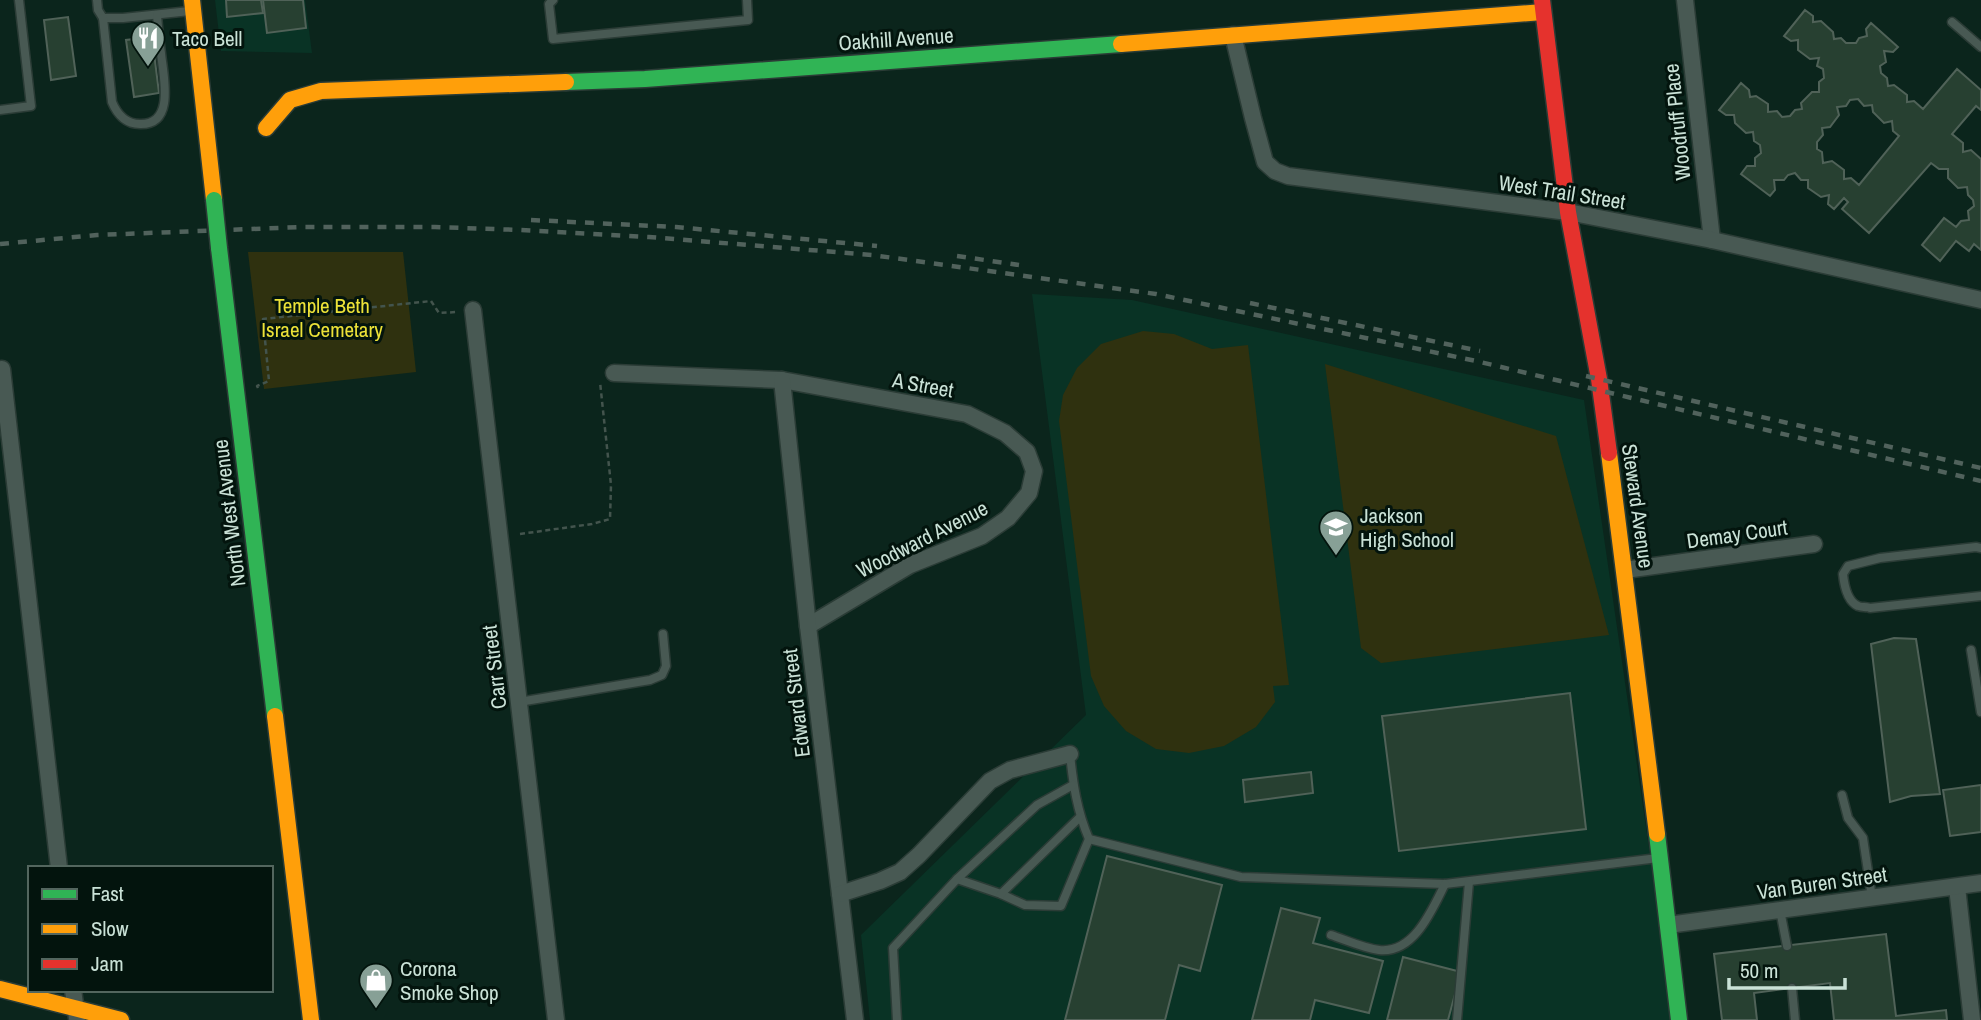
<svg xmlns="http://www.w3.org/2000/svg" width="1981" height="1020" font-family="'Archivo Narrow',sans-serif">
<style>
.built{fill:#093325}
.green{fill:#2f310f}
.building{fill:#274031;stroke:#506258;stroke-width:2;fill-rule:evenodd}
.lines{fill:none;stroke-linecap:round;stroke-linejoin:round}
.lane-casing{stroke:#2b3c36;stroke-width:11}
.street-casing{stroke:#2b3c36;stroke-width:19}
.fast-casing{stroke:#2b3c36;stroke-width:19}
.slow-casing{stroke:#2b3c36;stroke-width:19}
.jam-casing{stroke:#2b3c36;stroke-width:19}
.path{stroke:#43544d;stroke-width:2.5;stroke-dasharray:5 3.5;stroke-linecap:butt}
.lane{stroke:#485953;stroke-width:8}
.street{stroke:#485953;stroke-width:16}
.fast{stroke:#30b455;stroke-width:16}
.slow{stroke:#ff9f0a;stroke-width:16}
.jam{stroke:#e5322d;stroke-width:16}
.rail{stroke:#51625c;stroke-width:4.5;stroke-dasharray:9 9;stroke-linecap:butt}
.fast-bridge-casing{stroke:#2b3c36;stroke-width:19;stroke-linecap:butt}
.fast-bridge{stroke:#30b455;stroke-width:16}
.labels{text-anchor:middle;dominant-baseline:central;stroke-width:6;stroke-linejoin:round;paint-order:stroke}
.poi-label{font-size:21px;fill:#cae2d7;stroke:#03140d;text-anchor:start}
.street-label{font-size:21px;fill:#cae2d7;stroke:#03140d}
.park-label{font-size:21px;fill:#ece238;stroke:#03140d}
</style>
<rect width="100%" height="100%" fill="#0b251c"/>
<g class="built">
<polygon points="215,0 305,0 312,53 221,51"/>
<polygon points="1032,294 1132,300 1584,400 1674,1020 870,1020 861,935 1086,715"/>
</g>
<g class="green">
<polygon points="248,252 403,252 416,372 264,389"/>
<polygon points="1143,331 1174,334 1212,349 1248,345 1289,685 1273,686 1275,702 1256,727 1224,746 1189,753 1156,749 1126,731 1104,706 1091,676 1059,421 1063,395 1077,368 1101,344"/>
<polygon points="1325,364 1556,436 1609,635 1381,663 1361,648"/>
</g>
<g class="building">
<polygon points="226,0 261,0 263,13 227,17"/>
<polygon points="263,0 303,0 306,28 267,33"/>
<path d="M 1805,10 L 1813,16 L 1813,22 L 1821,21 L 1833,32 L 1834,39 L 1841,38 L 1846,43 L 1856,43 L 1859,38 L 1867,36 L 1866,29 L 1871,23 L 1898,47 L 1893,52 L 1884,51 L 1886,62 L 1880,66 L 1881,73 L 1887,78 L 1888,86 L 1894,85 L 1907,95 L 1907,102 L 1914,101 L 1923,109 L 1957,69 L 1981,90 L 1981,110 L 1976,106 L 1952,134 L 1963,143 L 1963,152 L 1971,150 L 1981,159 L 1981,250 L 1974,244 L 1969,251 L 1956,241 L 1940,261 L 1922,245 L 1944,218 L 1956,227 L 1961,221 L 1969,220 L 1968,211 L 1974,206 L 1973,200 L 1968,195 L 1967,187 L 1958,188 L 1948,178 L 1948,169 L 1939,169 L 1931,163 L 1869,233 L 1842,209 L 1848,202 L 1844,198 L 1834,209 L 1828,204 L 1829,195 L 1821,197 L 1808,188 L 1808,180 L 1801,180 L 1795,173 L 1788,175 L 1784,180 L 1774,180 L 1775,190 L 1770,196 L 1741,174 L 1747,166 L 1755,166 L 1755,158 L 1761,153 L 1760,145 L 1754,141 L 1753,132 L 1746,133 L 1735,123 L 1734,115 L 1726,115 L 1719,110 L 1741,83 L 1749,90 L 1750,97 L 1756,96 L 1768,104 L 1768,112 L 1777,111 L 1782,117 L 1790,116 L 1795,110 L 1802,109 L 1801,103 L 1812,92 L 1819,92 L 1819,82 L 1824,78 L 1823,69 L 1817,66 L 1819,58 L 1810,59 L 1798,50 L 1798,40 L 1791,41 L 1784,36 ZM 1858,99 L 1864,106 L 1872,105 L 1873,112 L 1884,123 L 1892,121 L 1893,131 L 1899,136 L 1859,185 L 1851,178 L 1844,179 L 1844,170 L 1832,161 L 1823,163 L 1822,152 L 1817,149 L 1817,142 L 1823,135 L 1822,128 L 1830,127 L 1839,115 L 1837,107 L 1846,106 L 1850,100 Z"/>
<polygon points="68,17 76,76 51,80 44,20"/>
<polygon points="152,37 159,93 134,97 126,40"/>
<polygon points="1894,638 1916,639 1940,794 1911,796 1890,802 1871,644"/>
<polygon points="1570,693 1586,829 1399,851 1382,716"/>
<polygon points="1311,772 1313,793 1245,802 1243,780"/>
<polygon points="1981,785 1981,832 1950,836 1943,790"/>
<polygon points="1107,856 1222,885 1200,971 1179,965 1165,1020 1065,1020"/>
<polygon points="1281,908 1320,918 1313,943 1383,961 1369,1013 1315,1000 1310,1020 1252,1020"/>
<polygon points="1886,934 1896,1016 1946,1010 1947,1020 1834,1020 1830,983 1754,993 1757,1020 1722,1020 1714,954"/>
<polygon points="1403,957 1461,972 1448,1020 1387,1020"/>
</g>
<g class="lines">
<g class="lane-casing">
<g id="lane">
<polyline points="97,0 98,10 103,18 123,18 190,11"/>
<polyline points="553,0 549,4 553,39 748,20 747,0"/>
<path d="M 103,18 L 112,102 C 117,114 126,124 140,124 C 176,125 163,75 161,53 C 159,40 158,27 157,15"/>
<polyline points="1952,22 1981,47"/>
<polyline points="0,110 31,106 19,0"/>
<path d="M 1981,548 L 1976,547 L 1880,558 L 1848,566 L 1843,574 C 1844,584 1847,601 1858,606 C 1859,607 1869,607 1870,608 L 1981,596"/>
<polyline points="1971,650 1981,712"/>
<polyline points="519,702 650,680 662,675 666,666 663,634"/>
<path d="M 1070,754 C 1073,784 1077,811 1089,839 L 1241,877 L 1445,884 L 1658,858"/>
<polyline points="1842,795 1848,818 1863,838 1872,898"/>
<polyline points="957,879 1001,894 1025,905 1061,906 1089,839"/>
<polyline points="1001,894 1080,817"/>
<polyline points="1780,910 1787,946"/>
<path d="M 1331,935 C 1346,940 1363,948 1379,950 C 1414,954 1432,910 1445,884"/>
<polyline points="1792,988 1795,1020"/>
<polyline points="897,1020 893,948 957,879 1037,805 1073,785"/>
<polyline points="1457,1020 1469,882"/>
</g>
</g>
<g class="street-casing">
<g id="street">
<polyline points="1685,0 1712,240"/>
<polyline points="1233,35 1253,118 1265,162 1275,171 1288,176 1568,212 1712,240 1981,300"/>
<polyline points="473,310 556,1020"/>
<polyline points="2,369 59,868"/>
<polyline points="614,373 782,380 967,414 1005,433 1027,452 1034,471 1029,493 1008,518 982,536 910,565 808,626"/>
<polyline points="782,380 808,626 855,1020"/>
<polyline points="1625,570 1814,544"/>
<polyline points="1957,887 1972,1020"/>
<polyline points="840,894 880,881 900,872 919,855 990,781 1010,770 1070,754"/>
<polyline points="1668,925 1981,883"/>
<polyline points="73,990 77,1018"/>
</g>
</g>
<g class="fast-casing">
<g id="fast">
<polyline points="566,82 645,79 1121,44"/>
<polyline points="219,248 275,716"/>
<polyline points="1657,834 1679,1020"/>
</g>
</g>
<g class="slow-casing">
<g id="slow">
<polyline points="192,0 214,200"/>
<polyline points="1121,44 1543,12"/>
<polyline points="266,128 290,100 321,91 566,82"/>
<polyline points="1609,453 1657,834"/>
<polyline points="275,716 311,1020"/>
<polyline points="0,989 121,1020"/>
</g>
</g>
<g class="jam-casing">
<polyline id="jam" points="1542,0 1568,212 1599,379 1609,453"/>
</g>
<g class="path">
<polyline points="258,388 257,386 269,381 263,319 431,301 439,313 457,312"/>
<polyline points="520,534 592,524 610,519 611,485 600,382"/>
</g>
<use href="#lane" class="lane"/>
<use href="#street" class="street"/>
<use href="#fast" class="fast"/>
<use href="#slow" class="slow"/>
<use href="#jam" class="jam"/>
<g class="rail">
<polyline points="531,220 676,227 877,246"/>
<polyline points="0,244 97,235 303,227 435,227 521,230 649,237 872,255 1156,294 1476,361 1981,481"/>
<polyline points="957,256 1019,265"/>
<polyline points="1250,303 1480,351"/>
<polyline points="1586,376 1981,468"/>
</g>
<g class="fast-bridge-casing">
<polyline id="fast-bridge" points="214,200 219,248"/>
</g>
<use href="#fast-bridge" class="fast-bridge"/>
</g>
<defs>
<g id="restaurant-pin" transform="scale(1.75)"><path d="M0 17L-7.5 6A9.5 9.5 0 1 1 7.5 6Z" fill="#87a096" stroke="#03140d"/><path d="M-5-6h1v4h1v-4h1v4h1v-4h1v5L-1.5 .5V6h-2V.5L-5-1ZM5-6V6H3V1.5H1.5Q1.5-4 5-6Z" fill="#fff"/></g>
<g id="school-pin" transform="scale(1.75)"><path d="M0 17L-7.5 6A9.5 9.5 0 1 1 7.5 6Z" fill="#87a096" stroke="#03140d"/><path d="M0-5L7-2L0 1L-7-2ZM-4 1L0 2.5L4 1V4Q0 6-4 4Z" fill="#fff"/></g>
<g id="shop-pin" transform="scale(1.75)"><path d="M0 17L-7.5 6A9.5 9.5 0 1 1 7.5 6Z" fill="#87a096" stroke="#03140d"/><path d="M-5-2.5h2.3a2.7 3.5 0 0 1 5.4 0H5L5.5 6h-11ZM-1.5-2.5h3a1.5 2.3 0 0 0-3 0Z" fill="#fff"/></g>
</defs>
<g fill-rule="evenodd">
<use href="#restaurant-pin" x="148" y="38"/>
<use href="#school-pin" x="1336" y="527"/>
<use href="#shop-pin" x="376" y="980"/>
</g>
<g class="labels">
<g class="poi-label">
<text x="172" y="38">Taco Bell</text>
<text x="1360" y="515">Jackson<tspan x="1360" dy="24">High School</tspan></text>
<text x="400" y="968">Corona<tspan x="400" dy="24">Smoke Shop</tspan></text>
</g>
<g class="street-label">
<text transform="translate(896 39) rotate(-4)">Oakhill Avenue</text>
<text transform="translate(1677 122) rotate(-96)">Woodruff Place</text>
<text transform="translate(1562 192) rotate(9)">West Trail Street</text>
<text transform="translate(923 385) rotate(10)">A Street</text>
<text transform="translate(1638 506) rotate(82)">Steward Avenue</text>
<text transform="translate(229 513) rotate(-97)">North West Avenue</text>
<text transform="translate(1737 534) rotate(-8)">Demay Court</text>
<text transform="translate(922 539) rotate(-27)">Woodward Avenue</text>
<text transform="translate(494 667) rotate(-97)">Carr Street</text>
<text transform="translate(796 703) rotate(-97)">Edward Street</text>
<text transform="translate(1822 883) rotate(-8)">Van Buren Street</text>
</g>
<g class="park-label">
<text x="322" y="305">Temple Beth<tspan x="322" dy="24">Israel Cemetary</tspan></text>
</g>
</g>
<rect x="28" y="866" width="245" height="126" fill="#03140d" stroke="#53665e" stroke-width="2"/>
<rect x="42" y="889" width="35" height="10" fill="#30b455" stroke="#53665e" stroke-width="2"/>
<text x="91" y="901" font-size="21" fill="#cae2d7">Fast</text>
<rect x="42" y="924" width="35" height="10" fill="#ff9f0a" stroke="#53665e" stroke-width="2"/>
<text x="91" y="936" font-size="21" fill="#cae2d7">Slow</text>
<rect x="42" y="959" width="35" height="10" fill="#e5322d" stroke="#53665e" stroke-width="2"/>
<text x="91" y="971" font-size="21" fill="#cae2d7">Jam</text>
<path d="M1729 978v10h116v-10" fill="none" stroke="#cae2d7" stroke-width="3.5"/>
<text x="1740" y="978" font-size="21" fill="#cae2d7" stroke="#03140d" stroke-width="5" paint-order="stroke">50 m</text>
</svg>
